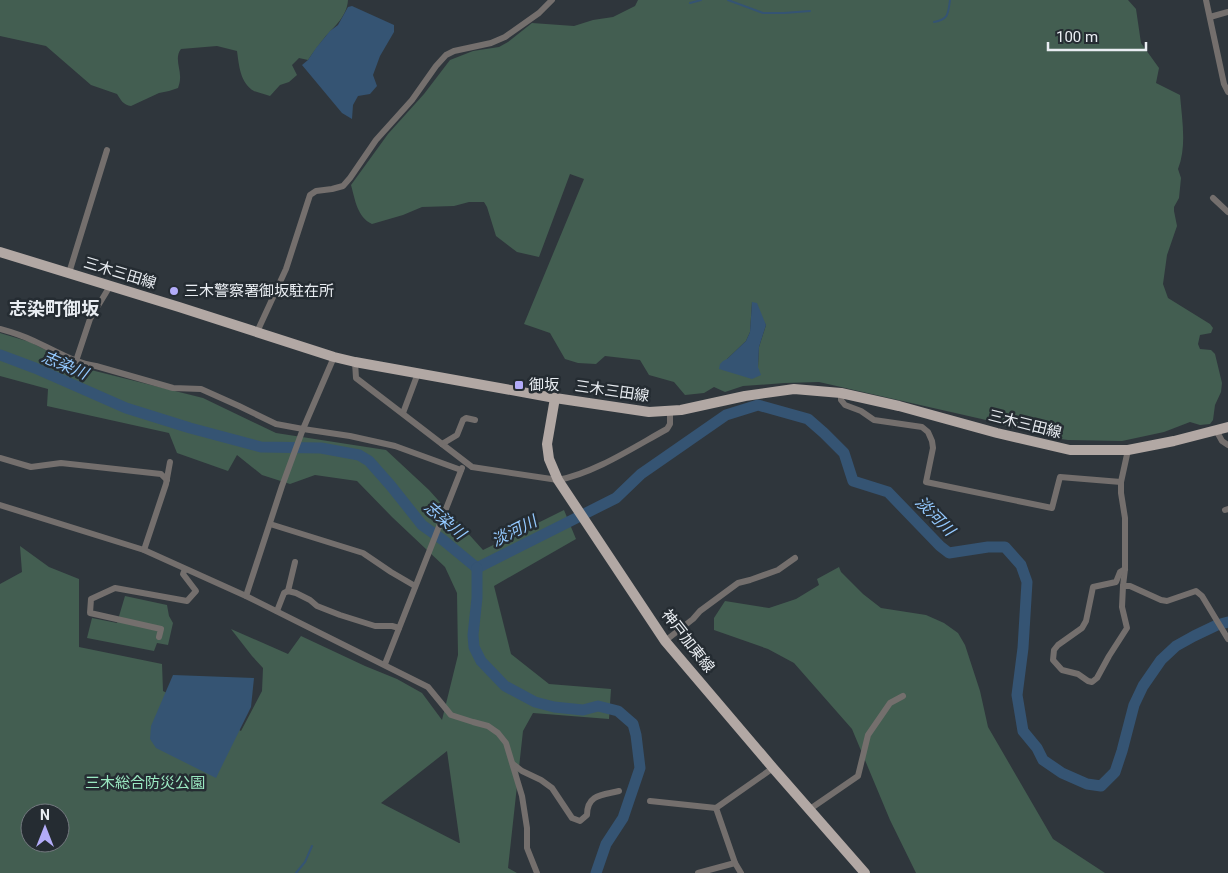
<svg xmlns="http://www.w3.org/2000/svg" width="1228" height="873" font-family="Roboto,'Noto Sans JP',sans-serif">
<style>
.green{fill:#435e51;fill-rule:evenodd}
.water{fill:#355473}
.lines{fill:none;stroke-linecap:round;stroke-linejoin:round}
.stream{stroke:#355473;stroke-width:2}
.river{stroke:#355473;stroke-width:11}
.minor{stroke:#746f6d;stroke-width:6}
.primary{stroke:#b2a8a4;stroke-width:10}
.poi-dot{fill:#b3acf9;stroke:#252c32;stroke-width:2}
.labels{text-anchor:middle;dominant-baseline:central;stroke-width:5;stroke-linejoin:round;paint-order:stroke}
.street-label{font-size:15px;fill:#e9edf2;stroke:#252c32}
.poi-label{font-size:15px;fill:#e9edf2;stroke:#252c32;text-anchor:start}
.park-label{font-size:15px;fill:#9ae8c1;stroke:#252c32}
.water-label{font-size:16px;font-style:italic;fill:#94c9ff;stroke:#252c32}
.quarter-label{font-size:18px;font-weight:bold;fill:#e9edf2;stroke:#252c32}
</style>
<rect width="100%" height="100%" fill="#2f363c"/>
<g class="green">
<path d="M 0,0 L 348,0 C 347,16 335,26 325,37 C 319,45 313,52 308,60 L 299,58 L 292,65 L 297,75 L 289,82 L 280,85 L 270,96 C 265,94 259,93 254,91 C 240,83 239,65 237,51 L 217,46 L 181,49 C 174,58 181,69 180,79 C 180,82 179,85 178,88 L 169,91 L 159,93 L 131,106 C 123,105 121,100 117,94 L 91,85 L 46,46 L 0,36 Z"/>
<path d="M 638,0 L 1128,0 L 1136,9 L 1141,43 L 1159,68 L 1156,83 L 1180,95 C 1182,120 1187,146 1178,169 L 1181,178 L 1179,198 L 1174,207 L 1174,211 L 1177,226 L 1167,255 L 1163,284 L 1168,298 L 1210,324 L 1213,328 L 1211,333 L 1200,335 L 1198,344 L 1200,349 L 1211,350 L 1215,354 L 1222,383 L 1221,392 L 1215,405 L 1213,420 L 1210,424 L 1200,425 L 1190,422 L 1164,432 L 1122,441 L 1068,440 L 1047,437 L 986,420 L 819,382 L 785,383 L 743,386 L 725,392 L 714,387 L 704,393 L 685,395 L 674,382 L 649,375 L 640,360 L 605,356 L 596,364 L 578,363 L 565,359 L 550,333 L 524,324 L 584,179 L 570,174 L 539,257 L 517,252 L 496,236 L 487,207 L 484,202 L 469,202 L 454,206 L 422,207 L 403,215 L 372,224 C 357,217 355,199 351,185 L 388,134 L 424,94 L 450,60 L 473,51 L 499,47 L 508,42 L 532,23 L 574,26 L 593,20 L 613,17 L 635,6 ZM 752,302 L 766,325 L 759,347 L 758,367 L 727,359 L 746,341 L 750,332 Z"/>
<path d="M 0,333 L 30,342 L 79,367 L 203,398 L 276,433 L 386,450 L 429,490 L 483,550 L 564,510 L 576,539 L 494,586 L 511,654 L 549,684 L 611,689 L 609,719 L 533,713 L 523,731 L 508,868 L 517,873 L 0,873 L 0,584 L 22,572 L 20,546 L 49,567 L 79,579 L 79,647 L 162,664 L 163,691 L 241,731 L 262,691 L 263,668 L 252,656 L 231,629 L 288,654 L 301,636 L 365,666 L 397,679 L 422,693 L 442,720 L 458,655 L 457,593 L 445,567 L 392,517 L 357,481 L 315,475 L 290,484 L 262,475 L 237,455 L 228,471 L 177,453 L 169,433 L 47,406 L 48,389 L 0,376 ZM 447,751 L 460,843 L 459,843 L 381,803 ZM 30,813 L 60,813 L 60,843 L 30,843 Z"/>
<polygon points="839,567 841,572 863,594 881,608 926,615 944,623 958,633 965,645 980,691 988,727 1053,839 1105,873 916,873 890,820 852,729 794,663 768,649 714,630 714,618 725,601 769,608 796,599 819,585 817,579"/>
<polygon points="125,596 167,605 169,616 173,623 168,645 157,643 154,651 87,638 92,618 117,623"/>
</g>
<g class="water">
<polygon points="352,6 394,25 394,32 380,56 373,75 377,86 370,94 358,96 353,105 352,119 342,113 302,65 308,60 316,48 330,31 338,25 348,7"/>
<polygon points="752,302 757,303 766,325 759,347 758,367 761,375 752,379 719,369 720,364 723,361 727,359 746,341 750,332"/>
<polygon points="173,675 254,678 251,707 216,778 156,748 150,739 151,726"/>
</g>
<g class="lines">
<g class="stream">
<polyline points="728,0 763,13 784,13 810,11"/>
<polyline points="690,3 701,0"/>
<path d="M 934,22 C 949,19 948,14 950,0"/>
<polyline points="296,873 305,862 312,846"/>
</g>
<g class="river">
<polyline points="0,355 35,368 126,408 190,428 261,447 321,448 359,455 369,461 391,486 422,525 443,540 477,568"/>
<polyline points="477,568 616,498 641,474 726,415 758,405 808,419 824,433 844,453 853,481 888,492 940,546 949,553 988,547 1005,547 1021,565 1027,582 1023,648 1017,695 1023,731 1037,748 1043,760 1062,773 1087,784 1101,786 1115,772 1122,751 1134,705 1143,686 1161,660 1176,646 1194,636 1217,625 1228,622"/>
<polyline points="477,568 477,598 473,635 474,647 481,661 505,686 535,702 554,707 583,710 598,706 618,711 633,724 636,735 640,768 623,818 606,844 596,873"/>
</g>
<g class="minor">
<polyline points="1206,0 1224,84 1228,92"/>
<polyline points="1210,17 1228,12"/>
<polyline points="1213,198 1228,212"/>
<polyline points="69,273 107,150"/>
<path d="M 0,329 C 11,332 23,336 34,341 C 54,350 74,363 96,366 L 173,388 L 201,389 L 239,406 L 276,424 L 303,429 L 350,436 L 395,446 L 461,470"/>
<polyline points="257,332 286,269 310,195 316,191 332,189 343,186 350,178 376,140 412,100 436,66 446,55 454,51 491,43 505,37 539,13 552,0"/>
<polyline points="76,361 90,319 110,286"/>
<path d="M 355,362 L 356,378 L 472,467 L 558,480 C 595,473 634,447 667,429 L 670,424 L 670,412"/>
<polyline points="841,393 841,400 845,405 861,411 874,420 922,427 928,432 932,441 933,448 926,482 1052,508 1060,477 1121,482"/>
<polyline points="403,413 418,373"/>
<polyline points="1216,430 1222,441 1228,445"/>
<polyline points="442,444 457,435 463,420 466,418 475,420"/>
<polyline points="1128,450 1121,482 1121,493 1125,518 1125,569 1123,586 1130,586 1161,600 1167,601 1196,591 1202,596 1228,639"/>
<polyline points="0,458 31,467 61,463 161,474 167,480"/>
<polyline points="0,505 144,550 246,596 428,687 451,715 473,722 488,726 498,733 506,743 522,796 527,828 527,848 537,873"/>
<polyline points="1225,510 1228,509"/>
<polyline points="270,524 363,553 391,572 415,586"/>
<polyline points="144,550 166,484 170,462"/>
<polyline points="1123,586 1122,607 1127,628 1109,656 1097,678 1092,682 1088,681 1078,674 1062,670 1053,660 1054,650 1058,645 1082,628 1086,621 1093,587 1116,582 1120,572 1125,569"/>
<polyline points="288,591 295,562"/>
<polyline points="246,596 282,486 303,429 334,357"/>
<polyline points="277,611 284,593 288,591 296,593 310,600 317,606 340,615 375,626 392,626 399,628"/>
<polyline points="159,637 161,629 90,613 91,599 115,588 187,601 196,591 183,574 185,569"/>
<polyline points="665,641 693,619 700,611 738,583 750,580 778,570 795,558"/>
<polyline points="385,664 462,468"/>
<path d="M 513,764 L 522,771 L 541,780 L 552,788 L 572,818 L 580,821 L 587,815 C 587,794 603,795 619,791"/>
<polyline points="650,801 716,808"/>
<polyline points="810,809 858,776 868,735 890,703 903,696"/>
<polyline points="698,873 735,863"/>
<polyline points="741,873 735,863 716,808 773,768"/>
</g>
<g class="primary">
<polyline points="0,252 179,307 334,357 355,362 555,398 649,412 681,410 745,396 794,389 841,393 899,406 997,433 1070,450 1128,450 1174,441 1228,427"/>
<polyline points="555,398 547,444 549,459 558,480 665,641 773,768 865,873"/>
</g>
</g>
<g class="poi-dot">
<circle cx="174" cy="291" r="5"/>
<rect x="514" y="380" width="10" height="10" rx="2.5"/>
</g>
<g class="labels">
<g class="street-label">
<text transform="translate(120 273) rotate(17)">三木三田線</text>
<text transform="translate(612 391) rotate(8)">三木三田線</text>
<text transform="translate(1025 424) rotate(14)">三木三田線</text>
<text transform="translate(688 641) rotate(52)">神戸加東線</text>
</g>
<g class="poi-label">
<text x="184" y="291">三木警察署御坂駐在所</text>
<text x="529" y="385">御坂</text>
</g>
<g class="park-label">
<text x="145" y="783">三木総合防災公園</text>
</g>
<g class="water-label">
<text transform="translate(65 365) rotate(23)">志染川</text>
<text transform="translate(935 516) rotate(45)">淡河川</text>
<text transform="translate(445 520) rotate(41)">志染川</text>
<text transform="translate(514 531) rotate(-27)">淡河川</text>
</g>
<g class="quarter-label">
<text x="54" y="308">志染町御坂</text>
</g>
</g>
<g transform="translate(45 828)"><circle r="24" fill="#252c32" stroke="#73797f"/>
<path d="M0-4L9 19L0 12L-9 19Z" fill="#b3acf9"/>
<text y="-8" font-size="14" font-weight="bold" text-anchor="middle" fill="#e9edf2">N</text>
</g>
<path d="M1048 42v8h98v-8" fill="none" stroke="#e9edf2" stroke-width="2.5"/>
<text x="1056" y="42" font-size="15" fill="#e9edf2" stroke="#252c32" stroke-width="4" paint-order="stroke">100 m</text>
</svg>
